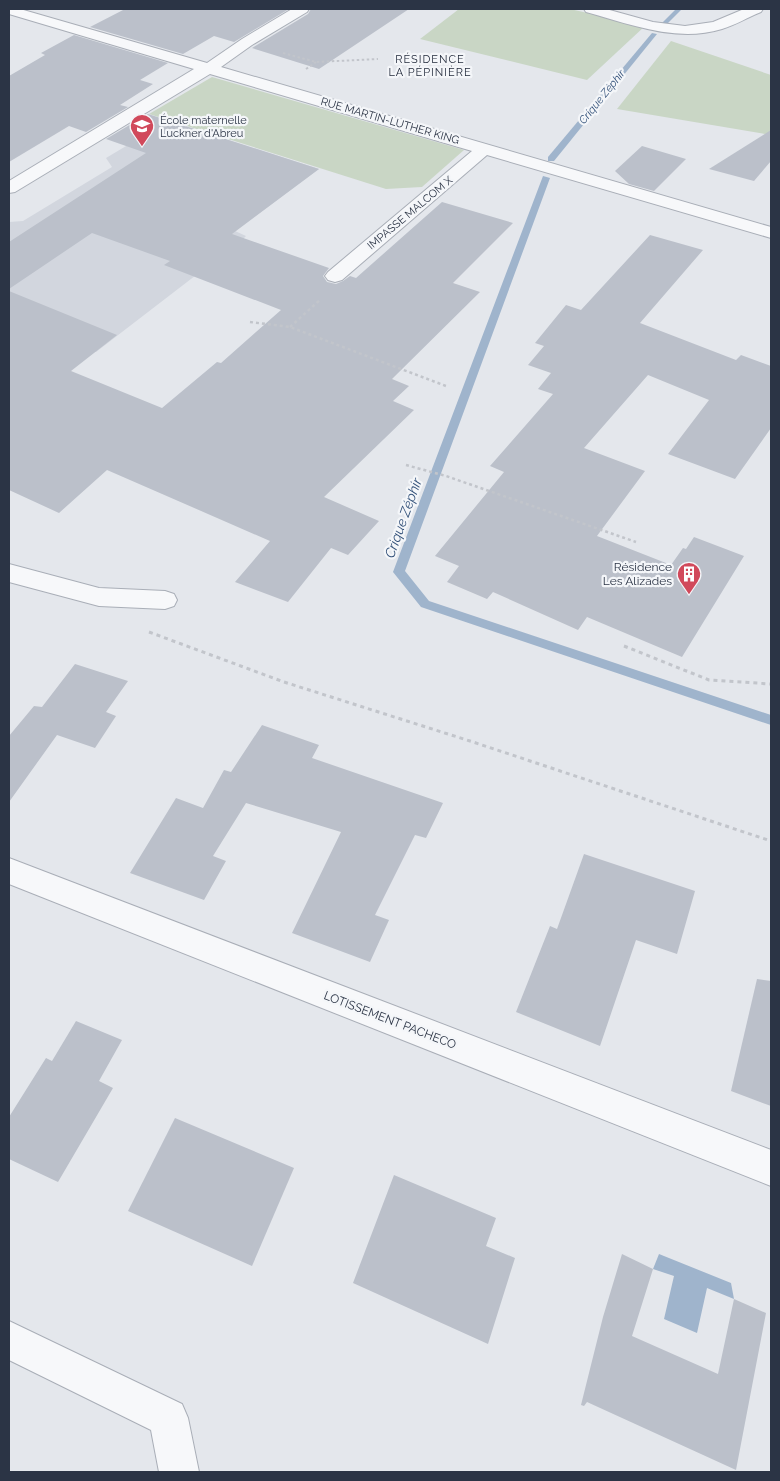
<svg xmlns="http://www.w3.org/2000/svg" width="780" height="1481" font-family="Raleway,sans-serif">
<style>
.built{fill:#d2d6de}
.green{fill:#c9d6c5}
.water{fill:#9fb4cc}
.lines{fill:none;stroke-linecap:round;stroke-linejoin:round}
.stream{fill:#9fb4cc;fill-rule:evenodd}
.building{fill:#bbc0ca}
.street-casing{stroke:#a9aeb7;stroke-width:2}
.path-far2{stroke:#c2c5cb;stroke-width:2;stroke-dasharray:2.5 2.5;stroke-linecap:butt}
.path-far1{stroke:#c2c5cb;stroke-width:2.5;stroke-dasharray:3 3;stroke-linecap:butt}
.path{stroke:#c2c5cb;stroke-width:3;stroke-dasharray:4 4;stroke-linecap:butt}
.street{fill:#f7f8fa;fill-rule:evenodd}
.labels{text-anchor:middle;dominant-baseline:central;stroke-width:4.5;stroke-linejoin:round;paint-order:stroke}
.far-neighbourhood-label{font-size:11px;letter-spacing:1px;fill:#1d2536;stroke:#f4f6f9}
.far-water-label{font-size:11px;font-style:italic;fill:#34527a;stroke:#f4f6f9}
.far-poi-label{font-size:11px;fill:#2b3445;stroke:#f4f6f9;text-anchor:start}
.far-street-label{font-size:11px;fill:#2b3445;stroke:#f4f6f9}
.poi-label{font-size:12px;fill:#2b3445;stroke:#f4f6f9;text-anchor:end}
.street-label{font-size:12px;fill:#2b3445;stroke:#f4f6f9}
.water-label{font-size:14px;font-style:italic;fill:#34527a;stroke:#f4f6f9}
</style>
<rect width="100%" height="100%" fill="#e4e7ec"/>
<polygon class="built" points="168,121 319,169 235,231 246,236 243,239 96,352 9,316 9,222 23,221 112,167 106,158"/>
<g class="green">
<polygon points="459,9 570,9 645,26 587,80 420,39"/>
<polygon points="671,41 771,75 771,135 617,109"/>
<polygon points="212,77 464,150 422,187 386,189 149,114"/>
</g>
<polygon class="water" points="659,1254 731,1283 734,1299 707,1288 697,1333 664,1319 674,1276 653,1269"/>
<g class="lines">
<g class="stream">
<polygon points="676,9 682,9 666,25 662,25 662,23"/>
<polygon points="652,33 657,34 554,161 548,161 548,157"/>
<polygon points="543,176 550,178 405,571 429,601 771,715 771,725 421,607 393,572"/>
</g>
</g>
<g class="building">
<polygon points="125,9 289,9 234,42 214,36 183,54 90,27"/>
<polygon points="311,9 409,9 319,69 252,48 308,14"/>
<polygon points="74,35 168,63 140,80 153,84 120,105 128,107 86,132 69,126 9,162 9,76 45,55 41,53"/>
<polygon points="148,114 319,169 232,234 329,268 323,276 327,282 336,284 343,281 350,276 356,278 442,202 513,223 453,283 480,292 392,379 409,386 393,401 414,410 324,497 379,521 348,555 331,548 288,602 235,582 270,541 107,470 59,513 9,490 9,291 117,335 71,371 162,408 217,362 221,363 281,310 164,265 170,261 92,233 9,289 9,242 146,153 106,139"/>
<polygon points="771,130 771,161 754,181 709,169"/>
<polygon points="642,146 686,159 654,191 629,184 615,171"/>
<polygon points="650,235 703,250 640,323 736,360 741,355 771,366 771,428 735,479 668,454 709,400 648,375 584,448 645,471 597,536 671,565 683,548 686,549 694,537 744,556 682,657 587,617 578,630 493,592 487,599 447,582 459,566 435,556 504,472 490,466 553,394 538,389 551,373 528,365 544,346 535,343 566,305 581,310"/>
<polygon points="75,664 128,681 106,712 116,716 95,748 57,735 9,802 9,736 34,706 42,707"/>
<polygon points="262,725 319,745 312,758 443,803 426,838 415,835 375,915 389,920 370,962 292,933 341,832 246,803 213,856 226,861 204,900 130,873 176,798 203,808 224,770 231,772"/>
<polygon points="584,854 695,891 677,954 636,940 600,1046 516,1012 550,926 557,929"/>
<polygon points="757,979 771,981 771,1106 731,1091"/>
<polygon points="76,1021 122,1040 99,1081 113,1088 58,1182 9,1159 9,1117 46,1058 52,1061"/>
<polygon points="175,1118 294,1168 252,1266 128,1211"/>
<polygon points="394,1175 496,1218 486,1246 515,1258 488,1344 353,1283"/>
<polygon points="622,1254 653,1269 632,1336 718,1374 734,1299 766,1313 736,1470 587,1402 584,1406 581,1405 603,1317"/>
</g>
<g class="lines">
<g class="street-casing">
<g id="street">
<polygon points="9,9 20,9 207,63 242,39 292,9 309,9 307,12 252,45 221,67 771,227 771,238 487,155 342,280 335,282 328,280 325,276 328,272 472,151 210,74 15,192 9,193 9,181 194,69 9,14"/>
<path d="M 584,9 L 606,9 L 653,22 L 685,26 L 713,22 L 744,9 L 763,9 L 761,12 C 748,17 736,25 722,29 C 676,43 630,24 586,12 Z"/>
<polygon points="9,564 99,588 165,591 174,594 177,600 174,606 165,609 99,606 9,582"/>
<polygon points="9,858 771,1150 771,1186 9,884"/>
<polygon points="9,1321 182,1404 188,1418 199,1472 159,1472 151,1430 9,1360"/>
</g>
</g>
<g class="path-far2">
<polyline points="283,53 316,62 378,59"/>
<polyline points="306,69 316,62"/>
</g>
<g class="path-far1">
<polyline points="250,322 290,327 446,386"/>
<polyline points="290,327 321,299"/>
<polyline points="406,465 446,476 636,542"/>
</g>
<g class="path">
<polyline points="149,632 284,682 470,741 771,841"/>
<polyline points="624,646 709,680 771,684"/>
</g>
<use href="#street" class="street"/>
</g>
<defs>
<g id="school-pin" transform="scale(1.25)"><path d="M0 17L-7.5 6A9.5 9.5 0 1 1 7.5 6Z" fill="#d1495b" stroke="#f4f6f9"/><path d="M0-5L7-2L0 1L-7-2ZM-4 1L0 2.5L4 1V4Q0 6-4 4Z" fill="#fff"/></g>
<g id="building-pin" transform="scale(1.25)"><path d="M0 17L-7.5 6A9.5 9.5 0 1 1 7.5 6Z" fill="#d1495b" stroke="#f4f6f9"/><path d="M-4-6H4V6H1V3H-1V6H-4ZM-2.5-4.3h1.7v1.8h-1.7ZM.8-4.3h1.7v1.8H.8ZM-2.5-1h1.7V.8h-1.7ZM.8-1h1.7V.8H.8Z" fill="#fff"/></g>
</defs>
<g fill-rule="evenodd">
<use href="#school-pin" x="142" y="126"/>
<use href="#building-pin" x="689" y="574"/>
</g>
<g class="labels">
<g class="far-neighbourhood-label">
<text x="430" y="59">RÉSIDENCE<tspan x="430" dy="13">LA PÉPINIÈRE</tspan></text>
</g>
<g class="far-water-label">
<text transform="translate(602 97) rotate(-51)">Crique Zéphir</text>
</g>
<g class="far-poi-label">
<text x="160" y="120">École maternelle<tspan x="160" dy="13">Luckner d'Abreu</tspan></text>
</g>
<g class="far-street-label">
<text transform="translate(390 121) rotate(16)">RUE MARTIN-LUTHER KING</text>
<text transform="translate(410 213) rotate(-40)">IMPASSE MALCOM X</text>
</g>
<g class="poi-label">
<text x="672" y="567">Résidence<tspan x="672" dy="14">Les Alizades</tspan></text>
</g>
<g class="street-label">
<text transform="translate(390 1020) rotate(21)">LOTISSEMENT PACHECO</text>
</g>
<g class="water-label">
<text transform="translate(403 518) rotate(-70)">Crique Zéphir</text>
</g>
</g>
<rect width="780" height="1481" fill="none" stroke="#2b3445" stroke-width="20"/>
</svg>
